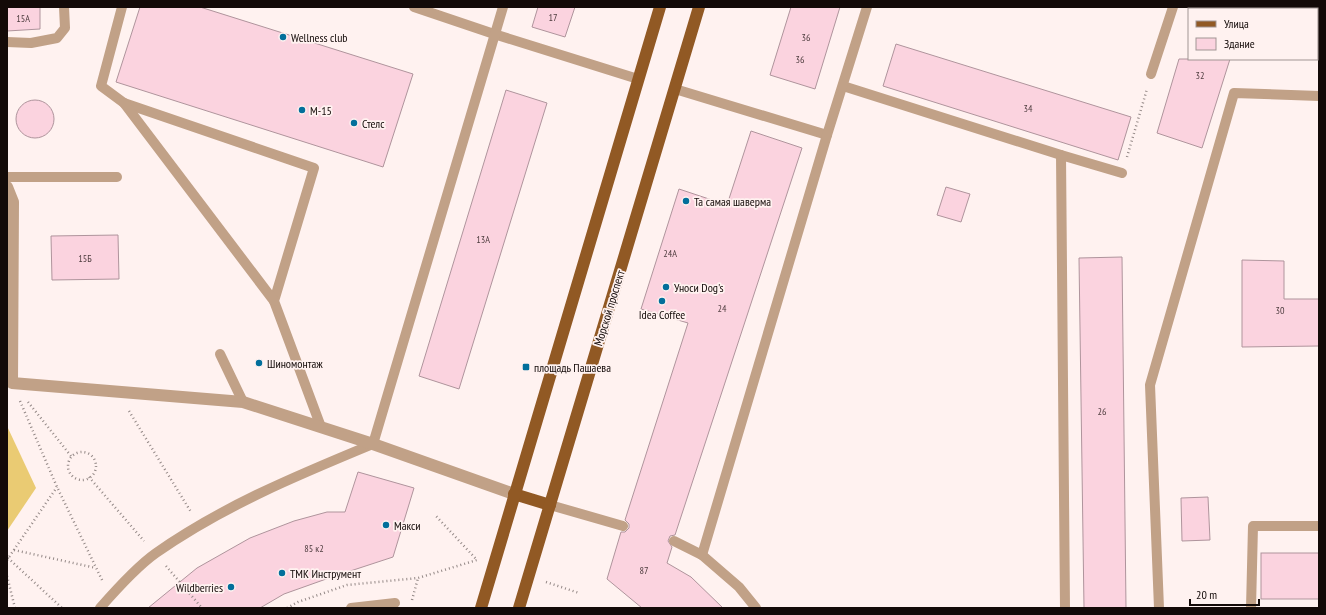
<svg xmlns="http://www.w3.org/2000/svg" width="1326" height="615" font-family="'PT Sans Narrow',sans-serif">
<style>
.green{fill:#eacb73}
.building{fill:#fbd3df;stroke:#af949c}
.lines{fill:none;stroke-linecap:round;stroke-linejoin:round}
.path{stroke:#948987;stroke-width:2.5;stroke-dasharray:1 3;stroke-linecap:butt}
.lane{stroke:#c1a187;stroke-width:10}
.street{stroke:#c1a187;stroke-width:12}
.primary{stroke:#915924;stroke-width:12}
.poi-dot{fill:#026f9b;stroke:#fff2f0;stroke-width:1.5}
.labels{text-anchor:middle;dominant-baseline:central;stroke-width:3.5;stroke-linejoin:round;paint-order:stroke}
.number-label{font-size:10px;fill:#4d3c3e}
.poi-label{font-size:12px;fill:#130a08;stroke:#fff2f0;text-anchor:start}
.street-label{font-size:12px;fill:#130a08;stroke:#fff2f0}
</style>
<rect width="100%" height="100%" fill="#fff2f0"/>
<polygon class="green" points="7,426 36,488 7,531"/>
<g class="building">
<polygon points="7,7 40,7 40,29 7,31"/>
<polygon points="140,7 200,7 413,74 383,167 116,82"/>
<polygon points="538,7 575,7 565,37 532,27"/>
<polygon points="791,7 840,7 815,89 770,75"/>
<polygon points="896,44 1131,117 1118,160 883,86"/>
<polygon points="1179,59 1230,59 1202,148 1157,133"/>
<polygon points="506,90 547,103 459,389 419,376"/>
<circle cx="35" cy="119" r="19"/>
<polygon points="751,131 802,148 675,535 670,536 668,541 672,547 667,563 691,577 723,608 642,608 607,579 621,532 625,532 629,528 629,524 625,520 688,323 641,309 679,189 727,205"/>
<polygon points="946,187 970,194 961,222 937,215"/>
<polygon points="118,235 119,279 52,280 51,236"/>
<polygon points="1122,257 1126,608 1084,608 1079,258"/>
<polygon points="1242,260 1284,261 1284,299 1319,299 1319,346 1242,347"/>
<polygon points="358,472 414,488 393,557 329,578 284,594 260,608 148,608 197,568 250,538 294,521 327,512 345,512"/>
<polygon points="1208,497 1210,540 1182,541 1181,498"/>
<rect x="1261" y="553" width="58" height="46"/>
</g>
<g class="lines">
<g class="path">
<polyline points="1127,157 1147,89"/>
<polyline points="20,401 57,487 103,582"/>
<polyline points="28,402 71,456"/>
<polyline points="129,411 191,512"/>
<circle cx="82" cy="466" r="14"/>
<polyline points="89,477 144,541"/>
<polyline points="14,550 96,568"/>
<polyline points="8,558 62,608"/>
<polyline points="7,560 57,487"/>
<polyline points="166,566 202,608"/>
<polyline points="7,576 15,608"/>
<polyline points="546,582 579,593"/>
<polyline points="412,600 418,578"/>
<polyline points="287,608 298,602 347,585 418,578 477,560 436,516"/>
</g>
<g class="lane">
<polyline points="122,7 101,86 124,103 314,168 274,301 321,427"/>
<polyline points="414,7 494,34 638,79"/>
<polyline points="7,42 31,43 57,38 65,28 64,7"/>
<polyline points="1151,74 1173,7"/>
<polyline points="843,86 1061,155"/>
<polyline points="675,89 827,135"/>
<polyline points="124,103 274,301"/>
<polyline points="7,177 117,177"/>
<polyline points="220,354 243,402"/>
<polyline points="550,505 623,526"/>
<polyline points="674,541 702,555 739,587 756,608"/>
<polyline points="702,555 827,135 867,7"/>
<path d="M 100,608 C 114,592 139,565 156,553 C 223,506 298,475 373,444 L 503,7"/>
<polyline points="351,608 395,603"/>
<polyline points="1065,608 1061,155 1122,173"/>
<polyline points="1159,608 1150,385 1234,93 1319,96"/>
<polyline points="1251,608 1253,526 1319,526"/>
</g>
<polyline class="street" points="7,187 13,202 12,383 243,402 373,444 514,494"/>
<g class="primary">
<polyline points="514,494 550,505"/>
<polyline points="481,608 660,7"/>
<polyline points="519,608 699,7"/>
</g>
</g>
<g class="poi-dot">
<circle cx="283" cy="37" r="4"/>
<circle cx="302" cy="110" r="4"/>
<circle cx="354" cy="123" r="4"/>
<circle cx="686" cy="201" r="4"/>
<circle cx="666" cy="287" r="4"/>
<circle cx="662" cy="301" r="4"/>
<circle cx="259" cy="363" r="4"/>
<rect x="522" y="363" width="8" height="8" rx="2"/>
<circle cx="386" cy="525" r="4"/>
<circle cx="282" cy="573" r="4"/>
<circle cx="231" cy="587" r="4"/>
</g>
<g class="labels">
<g class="number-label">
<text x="553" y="17">17</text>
<text x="23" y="18">15А</text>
<text x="806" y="37">36</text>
<text x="800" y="59">36</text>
<text x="1200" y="75">32</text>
<text x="1028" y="108">34</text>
<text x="483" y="239">13А</text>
<text x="670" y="253">24А</text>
<text x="85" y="258">15Б</text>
<text x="722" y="308">24</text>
<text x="1280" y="310">30</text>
<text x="1102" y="411">26</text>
<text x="314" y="548">85 к2</text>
<text x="644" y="570">87</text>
</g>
<g class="poi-label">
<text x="291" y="37">Wellness club</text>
<text x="310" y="110">М-15</text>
<text x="362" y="123">Стелс</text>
<text x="694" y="201">Та самая шаверма</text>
<text x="674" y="287">Уноси Dog's</text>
<text x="662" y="314" text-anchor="middle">Idea Coffee</text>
<text x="267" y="363">Шиномонтаж</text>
<text x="534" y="367">площадь Пашаева</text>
<text x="394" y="525">Макси</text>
<text x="290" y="573">ТМК Инструмент</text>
<text x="223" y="587" text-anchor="end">Wildberries</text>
</g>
<g class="street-label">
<text transform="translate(609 308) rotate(-73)">Морской проспект</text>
</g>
</g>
<rect width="1326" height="615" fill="none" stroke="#130a08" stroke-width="16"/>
<rect x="1188" y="8" width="130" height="52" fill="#fff2f0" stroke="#a19593"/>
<rect x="1196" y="21" width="20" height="6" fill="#915924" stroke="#a19593"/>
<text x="1224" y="28" font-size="12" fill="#130a08">Улица</text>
<rect x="1196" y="38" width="20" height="12" fill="#fbd3df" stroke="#a19593"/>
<text x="1224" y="48" font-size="12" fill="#130a08">Здание</text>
<path d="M1190 599v6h69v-6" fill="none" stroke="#130a08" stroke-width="2"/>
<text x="1196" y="599" font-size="12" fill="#130a08" stroke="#fff2f0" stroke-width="3" paint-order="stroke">20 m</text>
</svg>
